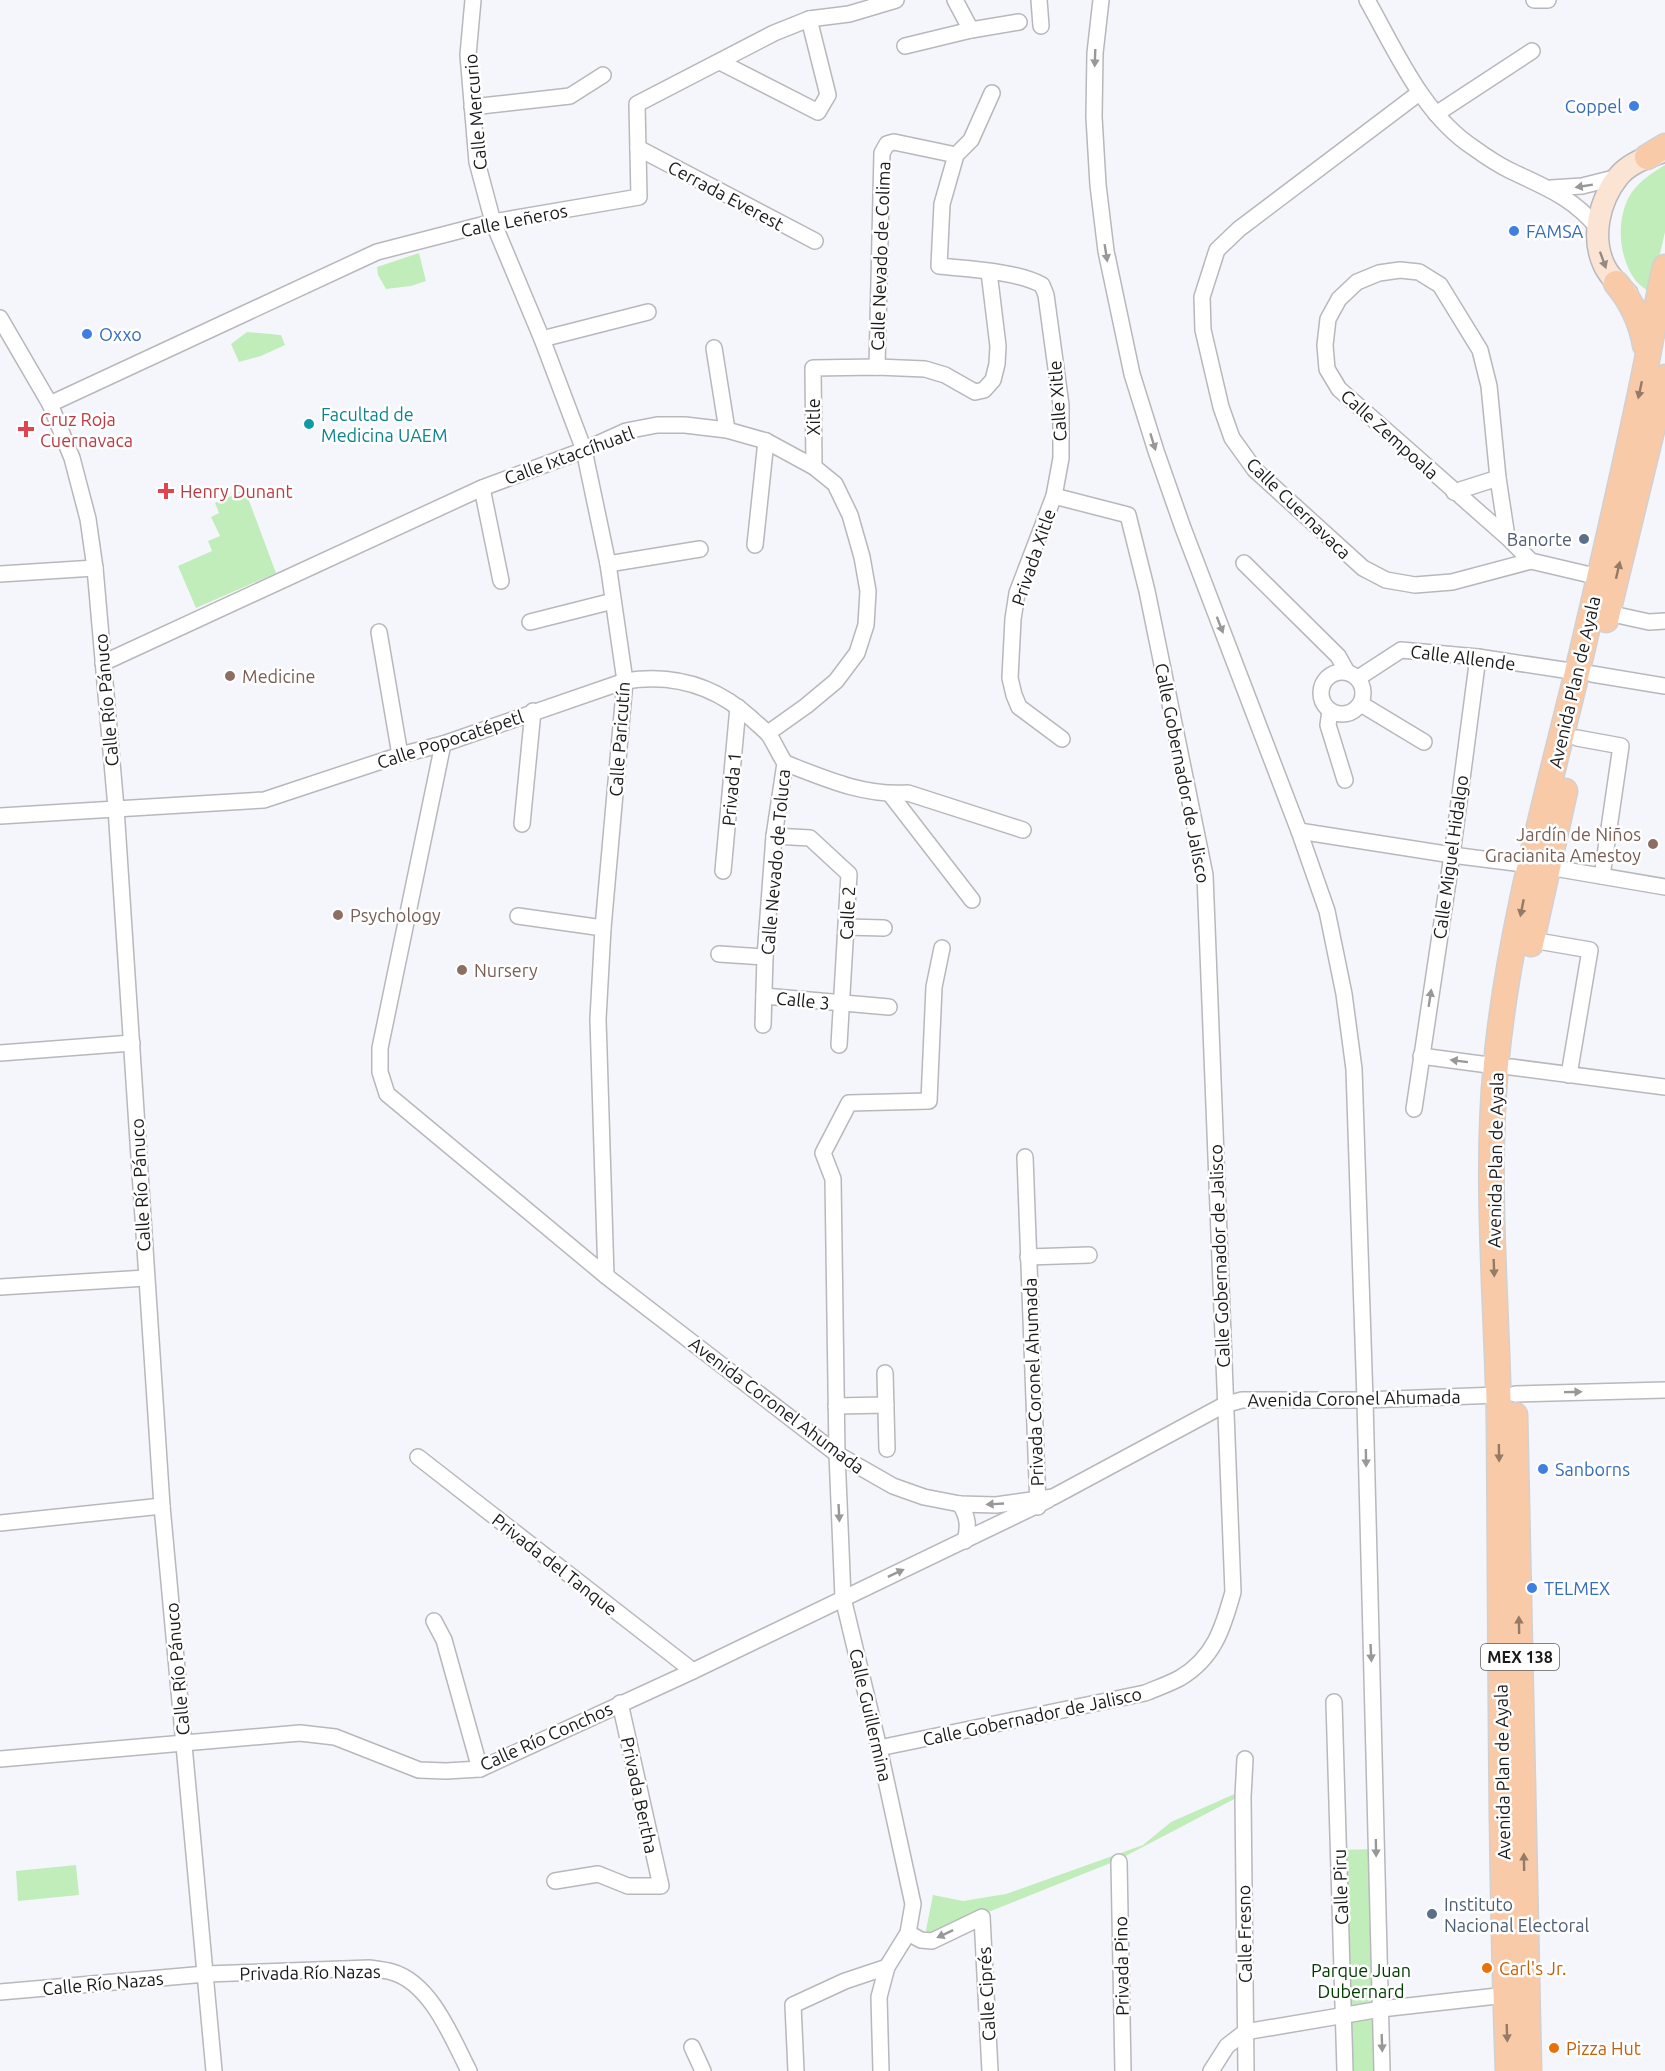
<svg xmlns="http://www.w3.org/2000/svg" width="1665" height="2071" font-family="Ubuntu,sans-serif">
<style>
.green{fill:#c1edbb}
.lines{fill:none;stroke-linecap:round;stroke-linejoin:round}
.street-casing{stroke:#b8b8bc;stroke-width:18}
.secondary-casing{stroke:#b8b8bc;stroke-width:24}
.primary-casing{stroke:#d1d1d2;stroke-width:27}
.street{stroke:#fff;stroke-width:15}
.secondary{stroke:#fbe4d3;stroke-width:21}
.primary{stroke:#f8caa7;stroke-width:24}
.oneway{fill:#989899}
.oneway2{fill:#968981}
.oneway3{fill:#947b68}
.shop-dot{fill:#3f7fe0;stroke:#fff;stroke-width:2}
.culture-dot{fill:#0f9aa8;stroke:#fff;stroke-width:2}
.health-dot{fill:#e0444e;stroke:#fff;stroke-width:2}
.service-dot{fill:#5c6f8a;stroke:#fff;stroke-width:2}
.education-dot{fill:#8d6e63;stroke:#fff;stroke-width:2}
.food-dot{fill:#e8710a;stroke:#fff;stroke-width:2}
.labels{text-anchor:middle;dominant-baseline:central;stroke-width:5;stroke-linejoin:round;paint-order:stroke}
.shield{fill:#fff;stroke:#5f5f60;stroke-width:1.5}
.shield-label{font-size:16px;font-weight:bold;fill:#1a1a1c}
.shop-label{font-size:18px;fill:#366cbe;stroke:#fff;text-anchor:start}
.street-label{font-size:18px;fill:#1a1a1c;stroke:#fff}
.culture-label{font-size:18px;fill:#0d838f;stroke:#fff;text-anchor:start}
.health-label{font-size:18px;fill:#be3a42;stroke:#fff;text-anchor:start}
.service-label{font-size:18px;fill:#4e5e75;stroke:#fff;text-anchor:end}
.education-label{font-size:18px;fill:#785e54;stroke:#fff;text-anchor:start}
.food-label{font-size:18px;fill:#c56008;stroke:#fff;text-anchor:start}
.park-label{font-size:18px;fill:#003a00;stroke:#fff}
</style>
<rect width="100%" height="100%" fill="#f5f6fb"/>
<g class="green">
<path d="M 1665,165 L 1665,232 L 1651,293 C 1646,289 1640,286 1636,281 C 1618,258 1615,217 1632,192 C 1641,180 1653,172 1665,165 Z"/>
<polygon points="419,253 426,281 411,286 386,289 378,275 377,267"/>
<polygon points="247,332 281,335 285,345 261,356 239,362 231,344"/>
<polygon points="245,490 276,573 196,608 178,566 212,551 208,541 220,536 211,517 219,513 215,503"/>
<polygon points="1239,1792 1242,1795 1118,1860 981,1915 932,1939 926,1930 933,1895 963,1901 1006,1894 1143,1845 1171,1822"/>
<polygon points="1376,1849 1382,2071 1345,2071 1339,1850"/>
<polygon points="76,1865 79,1895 18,1901 16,1871"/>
</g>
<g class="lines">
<g class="street-casing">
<g id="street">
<polyline points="473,0 468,55 477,162 493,222 542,339 584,450 608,564 625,681 603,928 598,1019 606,1276"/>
<polyline points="955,0 971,30"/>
<polyline points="1039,0 1041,26"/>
<polyline points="1101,0 1095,53 1094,117 1098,185 1106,251 1132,374 1156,451 1183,528 1299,831 1327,911 1344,994 1354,1069 1365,1400 1382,2071"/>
<path d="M 1367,0 C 1396,51 1423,115 1474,148 C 1485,156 1497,164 1509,170 C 1544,187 1571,196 1597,227"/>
<polyline points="1534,0 1548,0"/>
<polyline points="905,46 971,30 1019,22"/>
<polyline points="720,62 818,112 828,95 809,19"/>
<path d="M 992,93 L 971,140 L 956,155 L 942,204 L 939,266 C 968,269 1017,271 1042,285 L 1046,295 L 1061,405 L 1061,458 L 1054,496 L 1017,593 L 1013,619 L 1010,678 L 1014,695 L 1019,707 L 1062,739"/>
<polyline points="1419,93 1239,229 1217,250 1202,297 1203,330 1221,407 1232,438 1255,470 1363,568 1386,580 1415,585 1452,582 1531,561 1599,577"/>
<polyline points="472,107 570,96 603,75"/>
<polyline points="1436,114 1532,51"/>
<polyline points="638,148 815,241"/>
<polyline points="1551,188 1582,186 1618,177"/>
<polyline points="0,318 50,404 72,458 88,519 95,568 116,808 162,1506 214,2071"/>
<polyline points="542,339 648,312"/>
<polyline points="714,348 727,430"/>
<polyline points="877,367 882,153 887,144 894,142 956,155"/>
<polyline points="50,404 377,252 493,222 639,197 637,104 774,33 809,19 849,14 896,0"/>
<polyline points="814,467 813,368 877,367 925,369 945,375 975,392 984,390 993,380 997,364 998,346 989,272"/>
<polyline points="482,488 501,581"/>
<polyline points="1454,492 1498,478"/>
<polyline points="1507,537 1339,389 1327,369 1325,345 1328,319 1339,299 1357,282 1379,273 1400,270 1419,272 1440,285 1480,350 1489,386 1498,478 1507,537 1531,561"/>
<polyline points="755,545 766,441"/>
<polyline points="1244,563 1338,656 1347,672"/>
<polyline points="608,564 700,549"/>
<polyline points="0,574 95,568"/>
<polyline points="1608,613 1649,622 1665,621"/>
<polyline points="530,622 613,601"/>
<polyline points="379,632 400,755"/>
<polyline points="103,663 482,488 584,450 626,431 657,425 685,425 727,430 766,441 814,467 835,484 850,515 862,557 868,591 866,625 857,653 836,681 806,706 768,733"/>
<circle cx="1342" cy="693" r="21"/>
<polyline points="1592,674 1665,686"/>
<polyline points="1358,678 1401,650 1478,657 1577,672"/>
<polyline points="1361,704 1424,742"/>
<polyline points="1330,711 1328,725 1345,780"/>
<polyline points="1577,738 1621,746 1602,876"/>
<polyline points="443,744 380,1048 380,1072 387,1094 606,1276 837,1454 893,1486 924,1497 960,1504 996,1505 1053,1497 1224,1405 1242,1400 1365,1400 1498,1395"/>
<path d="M 785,763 C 826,779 864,796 908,793 L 1023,830"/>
<polyline points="890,794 972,900"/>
<path d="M 0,816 L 264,800 L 400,755 L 443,744 L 625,681 C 673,673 716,686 752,719 C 757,724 764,729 769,735 C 775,744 779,754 785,763 L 774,836 L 765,957 L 763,1025"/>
<polyline points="522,824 533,711"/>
<polyline points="1299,831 1452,855 1530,865"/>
<polyline points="774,836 810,838 849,874 839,1045"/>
<polyline points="1548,867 1665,887"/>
<polyline points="723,871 738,707"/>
<polyline points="518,916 603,928"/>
<polyline points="846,927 884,928"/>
<polyline points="1532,940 1590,950 1569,1075"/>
<polyline points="719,954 765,957"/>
<polyline points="764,996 889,1007"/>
<polyline points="0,1053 132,1043"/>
<polyline points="1421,1056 1496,1066"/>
<polyline points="1511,1067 1665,1087"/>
<polyline points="1414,1109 1452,855 1478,657"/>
<polyline points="1025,1157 1038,1507"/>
<polyline points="1028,1257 1089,1255"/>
<polyline points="0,1287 146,1278"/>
<polyline points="885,1373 887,1449"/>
<polyline points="1515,1394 1665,1390"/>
<polyline points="836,1406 886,1405"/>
<polyline points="418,1457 693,1671"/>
<path d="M 960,1504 C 968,1517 969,1526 965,1541"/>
<polyline points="0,1523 162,1506"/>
<polyline points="434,1621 444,1640 480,1769"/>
<polyline points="1334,1702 1345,2071"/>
<path d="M 879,1748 L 1145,1693 C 1157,1688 1169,1684 1180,1678 C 1214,1658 1223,1628 1233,1592 L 1205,875 L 1147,591 L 1128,515 L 1054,496"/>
<polyline points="0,1759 300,1733 335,1737 419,1770 446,1771 480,1769 693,1671 1048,1500"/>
<polyline points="1245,1759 1243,1797 1246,2071"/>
<polyline points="1119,1862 1123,2071"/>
<polyline points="555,1881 598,1874 628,1886 661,1886 620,1703"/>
<polyline points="908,1933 921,1940 932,1941 982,1917 990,2071"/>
<path d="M 0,1992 L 206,1974 L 369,1968 C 376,1969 385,1970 392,1972 C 431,1983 452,2038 469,2071"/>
<polyline points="692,2047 703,2071"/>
<polyline points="796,2071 793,2005 845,1981 887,1967"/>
<polyline points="881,2071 879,1997 887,1967 908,1933 913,1904 879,1748 843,1598 837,1454 833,1179 823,1153 849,1103 929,1101 934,987 942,948"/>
<polyline points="1211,2071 1227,2046 1245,2032 1381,2009 1506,1995 1514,1996"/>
</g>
</g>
<g class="secondary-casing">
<path id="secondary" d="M 1627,294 C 1619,286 1609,276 1604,265 C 1591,237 1599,201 1618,177 C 1628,164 1646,157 1662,152"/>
</g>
<g class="primary-casing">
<g id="primary">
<polyline points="1647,157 1665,146"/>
<path d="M 1616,283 C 1631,301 1641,321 1645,345"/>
<polyline points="1606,620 1665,377"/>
<polyline points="1531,944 1565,791"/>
<polyline points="1515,1415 1529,2071"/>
<path d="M 1508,2071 C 1500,1854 1501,1637 1499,1421 C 1497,1302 1485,1182 1496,1064 C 1509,927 1548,793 1580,660 C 1603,562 1626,464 1646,365 C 1653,332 1657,299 1665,267"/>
</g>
</g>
<use href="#street" class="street"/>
<use href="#secondary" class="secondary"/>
<use href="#primary" class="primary"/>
</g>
<defs><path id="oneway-solid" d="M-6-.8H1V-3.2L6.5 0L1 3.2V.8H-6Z" transform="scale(1.5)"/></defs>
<g class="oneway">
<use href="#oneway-solid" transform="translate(1095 58) rotate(92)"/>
<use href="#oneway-solid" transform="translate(1584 186) rotate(171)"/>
<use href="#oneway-solid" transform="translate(1106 253) rotate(81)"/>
<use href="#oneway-solid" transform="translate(1153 442) rotate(73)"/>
<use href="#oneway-solid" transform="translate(1220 625) rotate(69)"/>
<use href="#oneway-solid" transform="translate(1430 998) rotate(-81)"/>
<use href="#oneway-solid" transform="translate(1459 1061) rotate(-173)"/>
<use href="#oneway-solid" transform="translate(1573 1392) rotate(-1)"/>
<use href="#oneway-solid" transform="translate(1366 1458) rotate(89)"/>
<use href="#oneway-solid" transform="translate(995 1504) rotate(177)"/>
<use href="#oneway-solid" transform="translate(839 1513) rotate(87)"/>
<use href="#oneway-solid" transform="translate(896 1573) rotate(-25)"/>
<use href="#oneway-solid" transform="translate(1371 1653) rotate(87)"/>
<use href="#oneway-solid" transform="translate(1376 1848) rotate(89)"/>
<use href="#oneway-solid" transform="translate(945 1934) rotate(155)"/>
<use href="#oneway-solid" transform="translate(1382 2043) rotate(88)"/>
</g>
<use class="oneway2" href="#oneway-solid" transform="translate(1603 260) rotate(70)"/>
<g class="oneway3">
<use href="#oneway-solid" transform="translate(1640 390) rotate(102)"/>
<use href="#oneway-solid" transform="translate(1618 570) rotate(-77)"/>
<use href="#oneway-solid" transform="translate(1522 908) rotate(101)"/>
<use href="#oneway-solid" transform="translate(1494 1268) rotate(88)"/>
<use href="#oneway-solid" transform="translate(1499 1453) rotate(89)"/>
<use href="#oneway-solid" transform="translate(1519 1625) rotate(-91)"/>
<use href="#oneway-solid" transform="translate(1524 1862) rotate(-91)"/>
<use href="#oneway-solid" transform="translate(1507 2033) rotate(88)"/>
</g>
<g class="shop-dot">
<circle cx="1634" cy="106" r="6"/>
<circle cx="1514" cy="231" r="6"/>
<circle cx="87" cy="334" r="6"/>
<circle cx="1543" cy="1469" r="6"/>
<circle cx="1532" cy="1588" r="6"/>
</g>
<circle class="culture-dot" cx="309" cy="424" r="6"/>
<g class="health-dot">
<path d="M23 420h6v6h6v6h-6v6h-6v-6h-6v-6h6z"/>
<path d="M163 482h6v6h6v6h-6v6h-6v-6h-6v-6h6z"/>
</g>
<g class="service-dot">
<circle cx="1584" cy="539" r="6"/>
<circle cx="1432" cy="1914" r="6"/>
</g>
<g class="education-dot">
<circle cx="230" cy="676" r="6"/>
<circle cx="1653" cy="844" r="6"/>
<circle cx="338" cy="915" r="6"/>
<circle cx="462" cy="970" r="6"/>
</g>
<g class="food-dot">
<circle cx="1487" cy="1968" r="6"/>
<circle cx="1554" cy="2048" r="6"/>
</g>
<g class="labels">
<rect class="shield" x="1481" y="1644" width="78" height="26" rx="4.5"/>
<g class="shield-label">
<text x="1520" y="1657">MEX 138</text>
</g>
<g class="shop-label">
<text x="1622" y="106" text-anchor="end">Coppel</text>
<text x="1526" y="231">FAMSA</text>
<text x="99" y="334">Oxxo</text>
<text x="1555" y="1469">Sanborns</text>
<text x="1544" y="1588">TELMEX</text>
</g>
<g class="street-label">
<text transform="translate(475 112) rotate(-95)">Calle Mercurio</text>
<text transform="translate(726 195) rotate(28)">Cerrada Everest</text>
<text transform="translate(514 220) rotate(-11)">Calle Leñeros</text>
<text transform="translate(880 256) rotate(-88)">Calle Nevado de Colima</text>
<text transform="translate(1057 401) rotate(-94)">Calle Xitle</text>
<text transform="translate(813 417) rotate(-90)">Xitle</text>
<text transform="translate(1390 434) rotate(42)">Calle Zempoala</text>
<text transform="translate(569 455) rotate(-20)">Calle Ixtaccíhuatl</text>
<text transform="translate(1299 508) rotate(44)">Calle Cuernavaca</text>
<text transform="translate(1033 557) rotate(-71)">Privada Xitle</text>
<text transform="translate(1463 657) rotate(7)">Calle Allende</text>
<text transform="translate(1574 682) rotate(-77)">Avenida Plan de Ayala</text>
<text transform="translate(106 700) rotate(-95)">Calle Río Pánuco</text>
<text transform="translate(450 739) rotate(-18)">Calle Popocatépetl</text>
<text transform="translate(619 739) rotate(-86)">Calle Paricutín</text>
<text transform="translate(1183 773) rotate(79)">Calle Gobernador de Jalisco</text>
<text transform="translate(731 789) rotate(-85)">Privada 1</text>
<text transform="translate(1450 857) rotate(-82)">Calle Miguel Hidalgo</text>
<text transform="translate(775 862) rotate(-85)">Calle Nevado de Toluca</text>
<text transform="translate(847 913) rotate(-87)">Calle 2</text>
<text transform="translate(803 1000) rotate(6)">Calle 3</text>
<text transform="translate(1495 1160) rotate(-89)">Avenida Plan de Ayala</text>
<text transform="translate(140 1185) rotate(-93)">Calle Río Pánuco</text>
<text transform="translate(1219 1256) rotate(-92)">Calle Gobernador de Jalisco</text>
<text transform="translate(1033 1382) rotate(-92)">Privada Coronel Ahumada</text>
<text transform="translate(1354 1398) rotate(-1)">Avenida Coronel Ahumada</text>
<text transform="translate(777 1405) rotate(37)">Avenida Coronel Ahumada</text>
<text transform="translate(555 1564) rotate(38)">Privada del Tanque</text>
<text transform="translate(177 1669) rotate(-95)">Calle Río Pánuco</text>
<text transform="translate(871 1715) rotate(77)">Calle Guillermina</text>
<text transform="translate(1032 1716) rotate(-12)">Calle Gobernador de Jalisco</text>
<text transform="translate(546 1736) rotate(-24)">Calle Río Conchos</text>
<text transform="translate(1502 1772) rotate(-91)">Avenida Plan de Ayala</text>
<text transform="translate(640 1795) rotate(78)">Privada Bertha</text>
<text transform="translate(1340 1887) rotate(-92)">Calle Piru</text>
<text transform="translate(1244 1934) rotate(-91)">Calle Fresno</text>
<text transform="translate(1121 1966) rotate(-91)">Privada Pino</text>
<text transform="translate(310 1972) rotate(-1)">Privada Río Nazas</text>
<text transform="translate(103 1983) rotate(-5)">Calle Río Nazas</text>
<text transform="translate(986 1994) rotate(-93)">Calle Ciprés</text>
</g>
<g class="culture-label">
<text x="321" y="414">Facultad de<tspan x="321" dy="21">Medicina UAEM</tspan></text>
</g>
<g class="health-label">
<text x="40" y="419">Cruz Roja<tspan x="40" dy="21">Cuernavaca</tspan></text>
<text x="180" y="491">Henry Dunant</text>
</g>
<g class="service-label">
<text x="1572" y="539">Banorte</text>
<text x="1444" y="1904" text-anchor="start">Instituto<tspan x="1444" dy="21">Nacional Electoral</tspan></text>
</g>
<g class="education-label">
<text x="242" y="676">Medicine</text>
<text x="1641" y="834" text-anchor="end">Jardín de Niños<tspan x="1641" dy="21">Gracianita Amestoy</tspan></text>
<text x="350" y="915">Psychology</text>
<text x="474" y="970">Nursery</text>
</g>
<g class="food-label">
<text x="1499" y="1968">Carl's Jr.</text>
<text x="1566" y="2048">Pizza Hut</text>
</g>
<g class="park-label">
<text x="1361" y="1970">Parque Juan<tspan x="1361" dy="21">Dubernard</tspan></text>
</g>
</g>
</svg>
